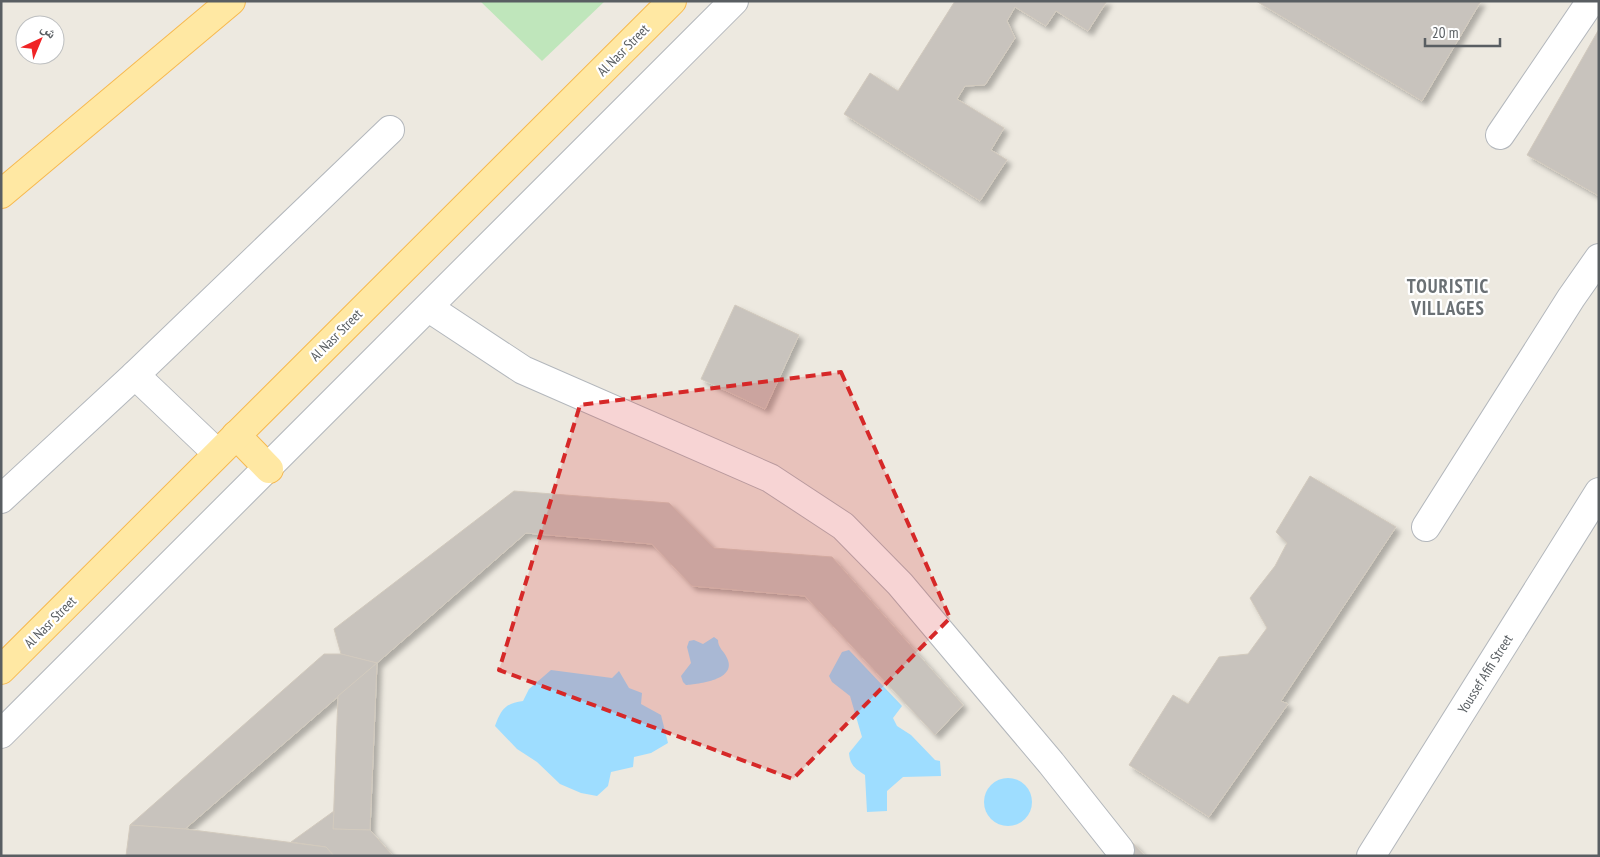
<svg xmlns="http://www.w3.org/2000/svg" width="1600" height="857" font-family="'PT Sans Narrow','Noto Naskh Arabic',sans-serif">
<style>
.green{fill:#bfe6bb}
.water{fill:#9eddff}
.building{fill:#c8c3bd;stroke:#d2cabe;filter:url(#shadow)}
.lines{fill:none;stroke-linecap:round;stroke-linejoin:round}
.minor-casing{stroke:#b3b7bc;stroke-width:30}
.major-casing{stroke:#f7b94f;stroke-width:30}
.minor{stroke:#fff;stroke-width:28}
.major{stroke:#ffe8a3;stroke-width:28}
.marked{fill:#d62828;fill-opacity:0.2;stroke:#d62828;stroke-width:4;stroke-dasharray:10 6;stroke-linejoin:round}
.labels{text-anchor:middle;dominant-baseline:central;stroke-width:4.5;stroke-linejoin:round;paint-order:stroke}
.street-label{font-size:14px;fill:#595e62;stroke:#fff}
.district-label{font-size:19px;font-weight:bold;letter-spacing:1px;fill:#6a7074;stroke:#fff}
</style>
<defs>
<filter id="shadow"><feDropShadow dx="4.5" dy="4.5" stdDeviation="2.5" flood-color="#0004"/></filter>
</defs>
<rect width="100%" height="100%" fill="#ede9e0"/>
<polygon class="green" points="480,1 605,1 542,61"/>
<g class="water">
<path d="M 714,637 L 718,640 C 718,648 724,651 727,658 C 738,680 698,684 686,685 L 683,682 L 681,676 L 691,663 L 687,647 L 689,641 L 694,640 L 703,644 Z"/>
<path d="M 849,650 L 902,706 L 893,718 L 897,726 L 911,735 L 935,760 L 940,761 L 941,776 L 903,777 L 887,791 L 887,811 L 867,812 L 865,775 C 856,769 850,766 849,753 L 862,737 L 850,696 L 832,682 L 829,676 L 842,652 Z"/>
<path d="M 551,670 L 612,678 L 619,671 L 629,688 L 642,693 L 641,704 L 661,715 L 668,743 L 651,753 L 634,757 L 633,767 L 611,772 L 608,786 L 597,796 L 581,793 L 560,784 L 537,762 L 517,749 L 495,726 C 501,710 505,703 523,701 L 529,689 Z"/>
<circle cx="1008" cy="802" r="24"/>
</g>
<g class="building">
<polygon points="955,1 1107,1 1088,31 1056,11 1046,26 1015,7 1007,21 1015,38 985,85 965,86 957,99 1004,128 991,150 1007,160 980,201 844,114 870,73 898,91"/>
<polygon points="1256,1 1481,1 1422,101"/>
<polygon points="1599,29 1599,196 1527,155"/>
<polygon points="735,305 799,335 765,409 701,379"/>
<polygon points="1310,476 1396,527 1281,701 1288,704 1209,817 1129,765 1173,695 1188,704 1219,657 1248,654 1267,628 1250,598 1275,566 1287,543 1276,532"/>
<polygon points="514,491 669,503 714,548 832,557 963,705 935,735 805,596 692,586 652,544 526,533 377,663 341,654 334,629"/>
<polygon points="324,654 341,654 377,663 185,829 130,825"/>
<polygon points="377,663 370,830 333,829 338,696"/>
<polygon points="334,811 333,829 370,830 393,856 334,856 326,847 291,842"/>
<polygon points="130,825 185,829 326,847 334,856 126,856"/>
<polygon points="1131,841 1145,856 1114,856 1120,850"/>
</g>
<g class="lines">
<g class="minor-casing">
<g id="minor">
<polyline points="1500,135 1591,1"/>
<polyline points="429,308 523,370 770,478 843,526 900,584 1051,763 1120,850"/>
<polyline points="135,375 217,453"/>
<polyline points="1,499 135,375 390,130"/>
<polyline points="1426,527 1571,298 1599,258"/>
<polyline points="1,734 734,1"/>
<polyline points="1371,856 1599,492"/>
</g>
</g>
<g class="major-casing">
<g id="major">
<polyline points="1,194 231,1"/>
<polyline points="236,435 269,469"/>
<polyline points="1,670 672,1"/>
</g>
</g>
<use href="#minor" class="minor"/>
<use href="#major" class="major"/>
</g>
<path class="marked" d="M 841,372 L 950,618 L 793,779 L 499,670 L 580,405 Z"/>
<g class="labels">
<g class="street-label">
<text transform="translate(623 50) rotate(-45)">Al Nasr Street</text>
<text transform="translate(336 335) rotate(-45)">Al Nasr Street</text>
<text transform="translate(50 622) rotate(-45)">Al Nasr Street</text>
<text transform="translate(1485 674) rotate(-58)">Youssef Afifi Street</text>
</g>
<g class="district-label">
<text x="1448" y="286">TOURISTIC<tspan x="1448" dy="22">VILLAGES</tspan></text>
</g>
</g>
<rect width="1600" height="857" fill="none" stroke="#595e62" stroke-width="5"/>
<g transform="translate(40 40) rotate(44)"><circle r="24" fill="#ffffff" stroke="#bdbfc0"/>
<path d="M0-4L9 19L0 12L-9 19Z" fill="#f02325"/>
<text y="-8" font-size="14" font-weight="bold" text-anchor="middle" fill="#595e62">ش</text>
</g>
<path d="M1425 38v8h75v-8" fill="none" stroke="#595e62" stroke-width="2.5"/>
<text x="1432" y="38" font-size="15" fill="#595e62" stroke="#ffffff" stroke-width="4" paint-order="stroke">20 m</text>
</svg>
